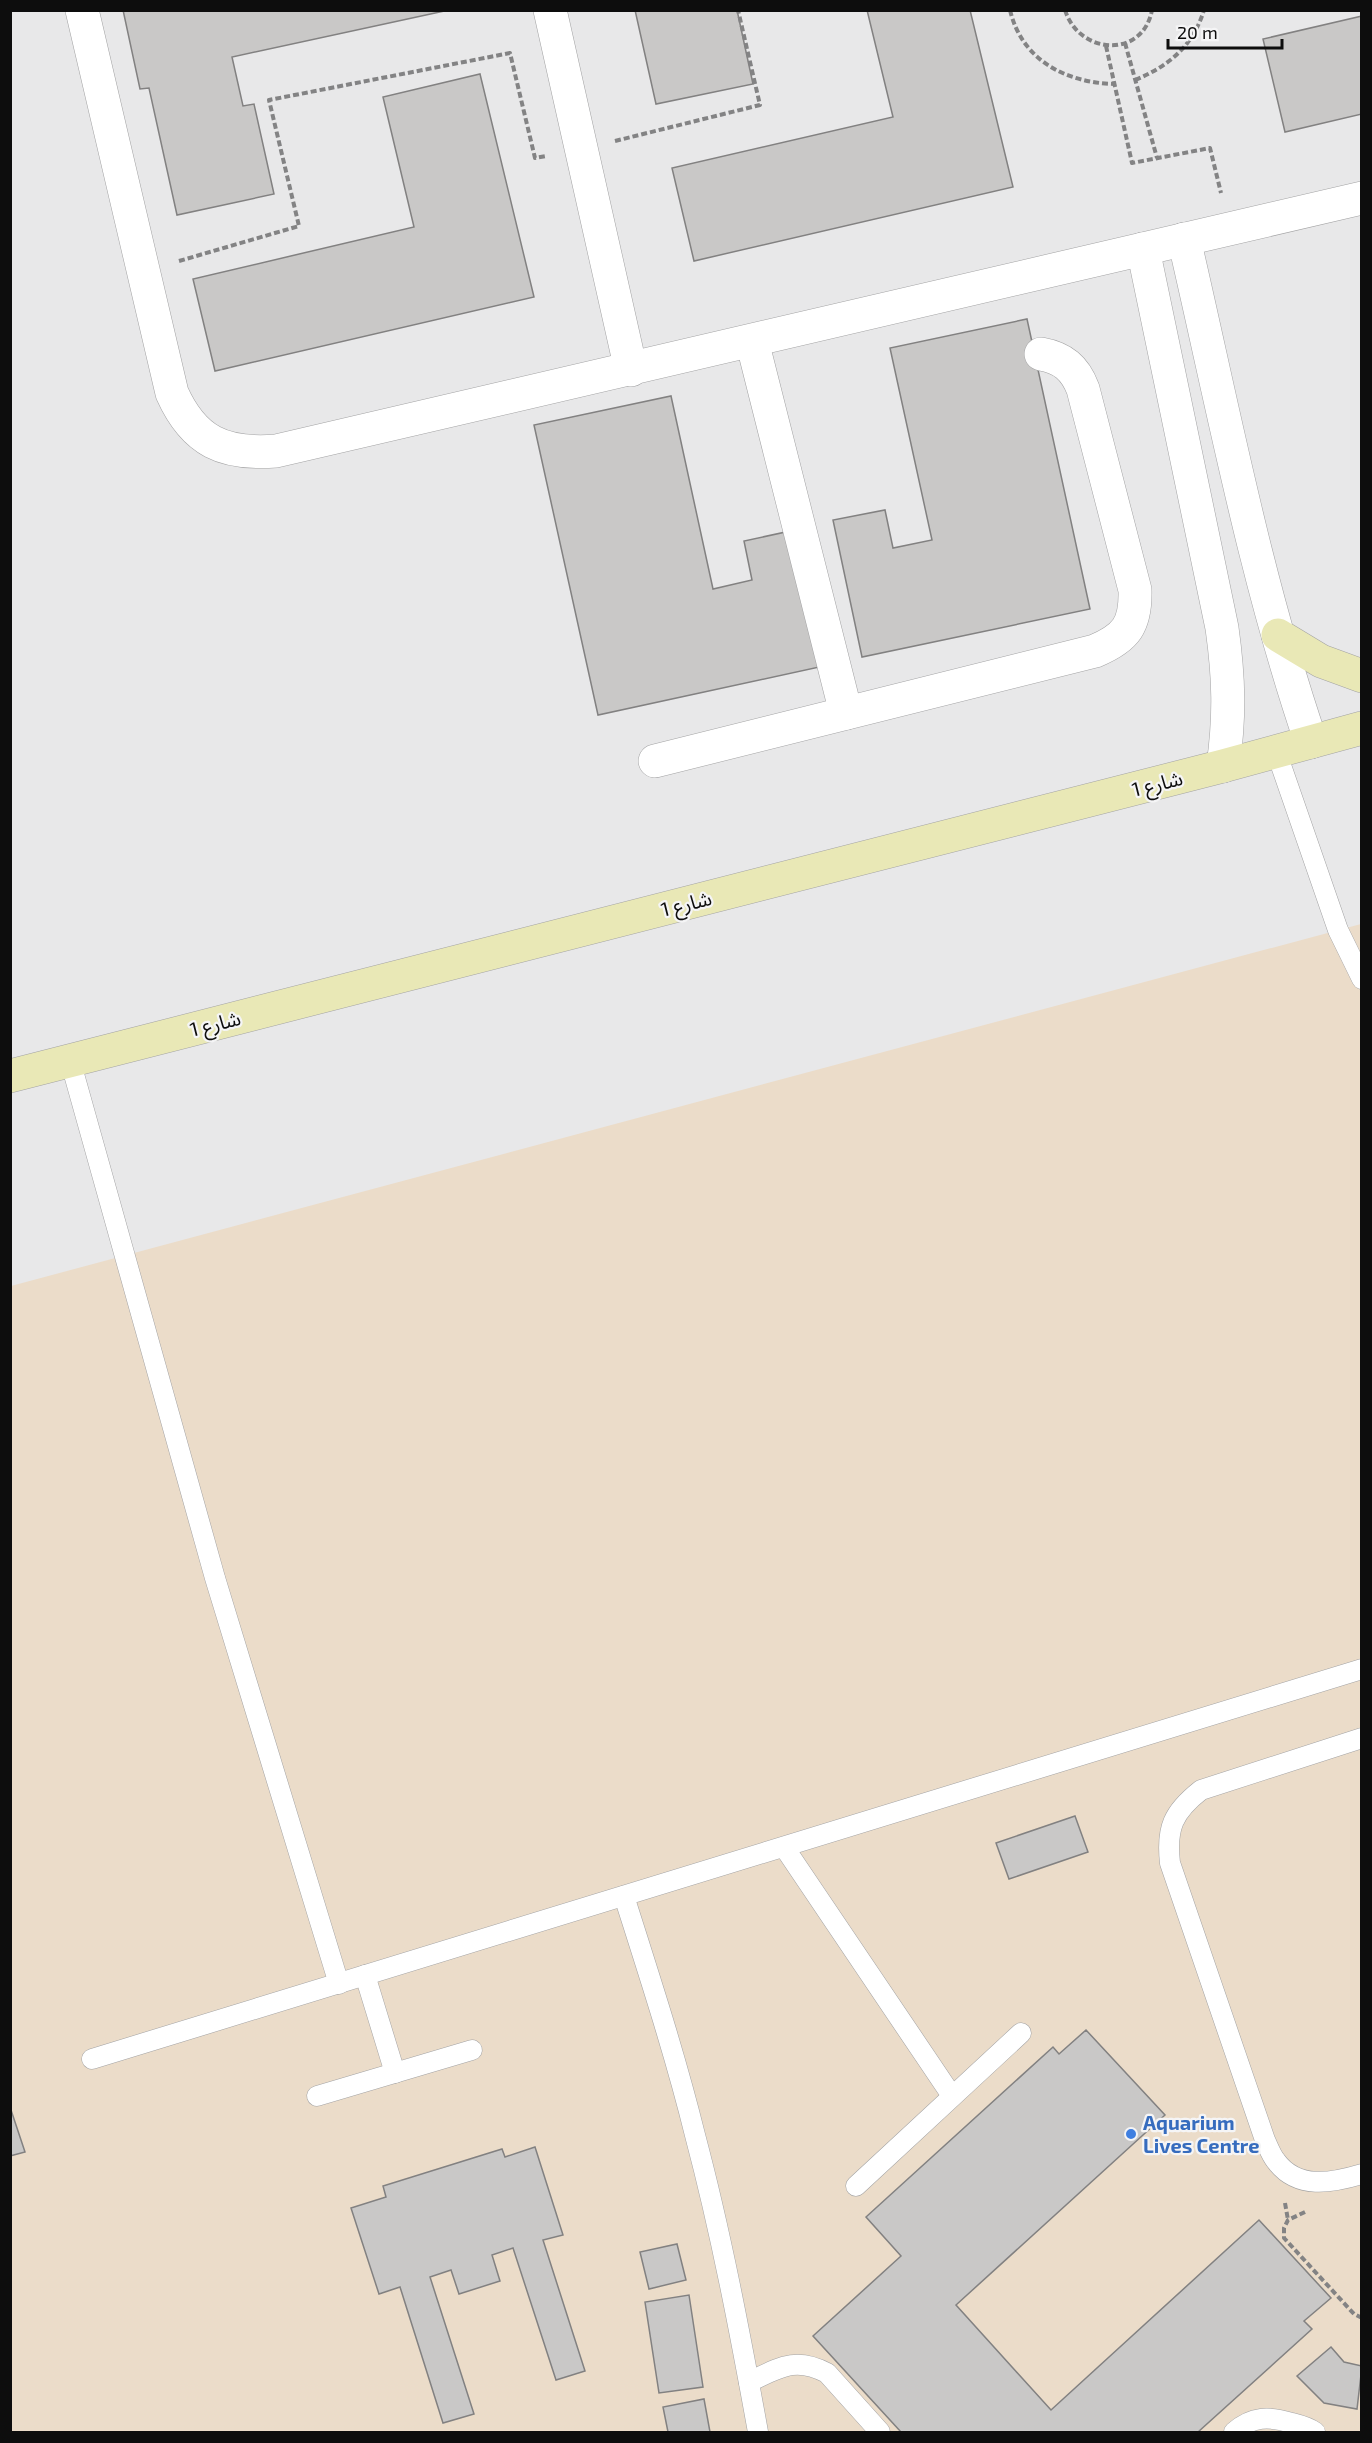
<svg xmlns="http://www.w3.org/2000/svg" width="1372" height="2443" font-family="'Exo 2','Noto Sans Arabic',sans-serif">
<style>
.commercial{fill:#ebdcc9}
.building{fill:#c9c8c7;stroke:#828181;stroke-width:1.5}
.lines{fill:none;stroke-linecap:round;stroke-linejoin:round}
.service-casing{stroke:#a3a3a4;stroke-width:21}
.minor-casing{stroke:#a3a3a4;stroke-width:34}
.secondary-casing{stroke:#a3a3a4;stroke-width:34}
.path{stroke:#838384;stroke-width:4;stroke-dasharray:6 3;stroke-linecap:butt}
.service{stroke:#fff;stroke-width:20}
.minor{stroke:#fff;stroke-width:33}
.secondary{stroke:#e9e8b6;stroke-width:33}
.shop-dot{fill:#3f7fe0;stroke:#f5f5f6;stroke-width:2}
.labels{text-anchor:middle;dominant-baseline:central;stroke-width:4.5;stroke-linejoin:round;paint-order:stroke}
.street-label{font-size:20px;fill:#0d0d0d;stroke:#f5f5f6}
.shop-label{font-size:20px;font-weight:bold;fill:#366cbe;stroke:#f5f5f6;text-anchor:start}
</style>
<rect width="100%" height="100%" fill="#e8e8e9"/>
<polygon class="commercial" points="1361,924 1361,2432 11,2432 11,1286"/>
<g class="building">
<polygon points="123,10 449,10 232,57 243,106 254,104 274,194 177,215 149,88 140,89"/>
<polygon points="635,10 737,10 753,84 656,104"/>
<polygon points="867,10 970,10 1013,187 694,261 672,168 893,117"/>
<polygon points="1362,16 1362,114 1285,132 1263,39"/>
<polygon points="480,74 534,297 215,371 193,279 414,227 383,97"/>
<polygon points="1027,319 1090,609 862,657 833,520 885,510 893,548 932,540 890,348"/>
<polygon points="671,396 713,589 752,580 744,541 795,530 824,666 598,715 534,425"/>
<polygon points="1075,1816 1088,1852 1009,1879 996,1843"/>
<polygon points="1086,2030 1165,2115 956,2305 1051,2410 1259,2220 1331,2298 1304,2321 1312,2329 1198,2432 901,2432 813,2336 901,2256 866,2217 1053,2047 1059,2054"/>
<polygon points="10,2107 25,2152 10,2156"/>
<polygon points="535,2147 563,2235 543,2240 585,2371 556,2380 513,2248 492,2255 500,2281 459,2294 451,2270 430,2277 474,2414 443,2423 400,2287 379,2294 351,2208 386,2197 383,2186 502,2149 505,2157"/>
<polygon points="677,2244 686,2280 649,2289 640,2252"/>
<polygon points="689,2295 703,2387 659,2393 645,2302"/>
<polygon points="1331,2347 1344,2362 1362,2366 1357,2409 1324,2403 1297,2376"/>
<polygon points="704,2399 710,2432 668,2432 663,2407"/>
</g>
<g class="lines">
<g class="service-casing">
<g id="service">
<polyline points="1276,751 1338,930 1362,979"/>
<polyline points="70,1060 215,1578 339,1984"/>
<path d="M 1362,1738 L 1201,1790 C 1173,1812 1166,1828 1170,1863 L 1265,2140 C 1268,2146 1271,2155 1276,2161 C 1297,2190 1332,2183 1362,2174"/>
<polyline points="784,1847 952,2096"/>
<path d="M 624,1896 C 649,1975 675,2054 695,2135 C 721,2233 740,2333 758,2432"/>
<polyline points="365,1975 395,2073"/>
<polyline points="92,2059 1362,1669"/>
<polyline points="317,2096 472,2050"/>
<polyline points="856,2186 1021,2033"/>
<path d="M 749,2382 C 779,2368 795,2356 827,2373 L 880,2432"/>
<path d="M 1234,2432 C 1252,2416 1269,2416 1292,2423 C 1300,2425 1308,2427 1315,2432"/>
</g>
</g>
<g class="minor-casing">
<g id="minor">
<path d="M 82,10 L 172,393 C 194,442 224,455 276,451 L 1362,198"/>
<polyline points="550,10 631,370"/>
<path d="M 1184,239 C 1223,407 1255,578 1311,742"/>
<path d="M 1143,249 L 1222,628 C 1229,678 1230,716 1223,766"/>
<polyline points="752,341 846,713"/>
<path d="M 655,761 L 1095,651 C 1126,638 1136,625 1135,590 L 1083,389 C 1075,368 1063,358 1041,354"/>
</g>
</g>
<g class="secondary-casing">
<g id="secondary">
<polyline points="1278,635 1321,661 1362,676"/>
<polyline points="10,1076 1223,766 1362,728"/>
</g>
</g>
<g class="path">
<path d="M 1010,10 C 1022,61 1067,83 1115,84"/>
<path d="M 1065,10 C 1079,55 1143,59 1152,10"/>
<polyline points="1125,43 1157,158"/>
<polyline points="1106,46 1132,163 1210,148 1221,193"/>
<path d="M 1135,80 C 1169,66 1193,46 1204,10"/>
<polyline points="615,141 760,105 738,10"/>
<polyline points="179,261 299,226 269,100 510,53 535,158 546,156"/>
<polyline points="1285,2203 1288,2220"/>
<polyline points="1305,2212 1288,2220 1284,2228 1284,2238 1354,2314 1362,2318"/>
</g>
<use href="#service" class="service"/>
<use href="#minor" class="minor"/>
<use href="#secondary" class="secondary"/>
</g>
<circle class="shop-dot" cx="1131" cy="2134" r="6"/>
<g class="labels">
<g class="street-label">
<text transform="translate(1157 783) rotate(-14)">شارع 1</text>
<text transform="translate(686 903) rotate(-14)">شارع 1</text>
<text transform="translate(215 1023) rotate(-14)">شارع 1</text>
</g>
<g class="shop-label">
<text x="1143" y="2122">Aquarium<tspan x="1143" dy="23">Lives Centre</tspan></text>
</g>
</g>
<rect width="1372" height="2443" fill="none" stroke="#0d0d0d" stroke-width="24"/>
<path d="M1168 39v9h114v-9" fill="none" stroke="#0d0d0d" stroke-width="3"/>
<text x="1177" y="39" font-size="18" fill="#0d0d0d" stroke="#f5f5f6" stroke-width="4.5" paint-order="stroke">20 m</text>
</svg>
